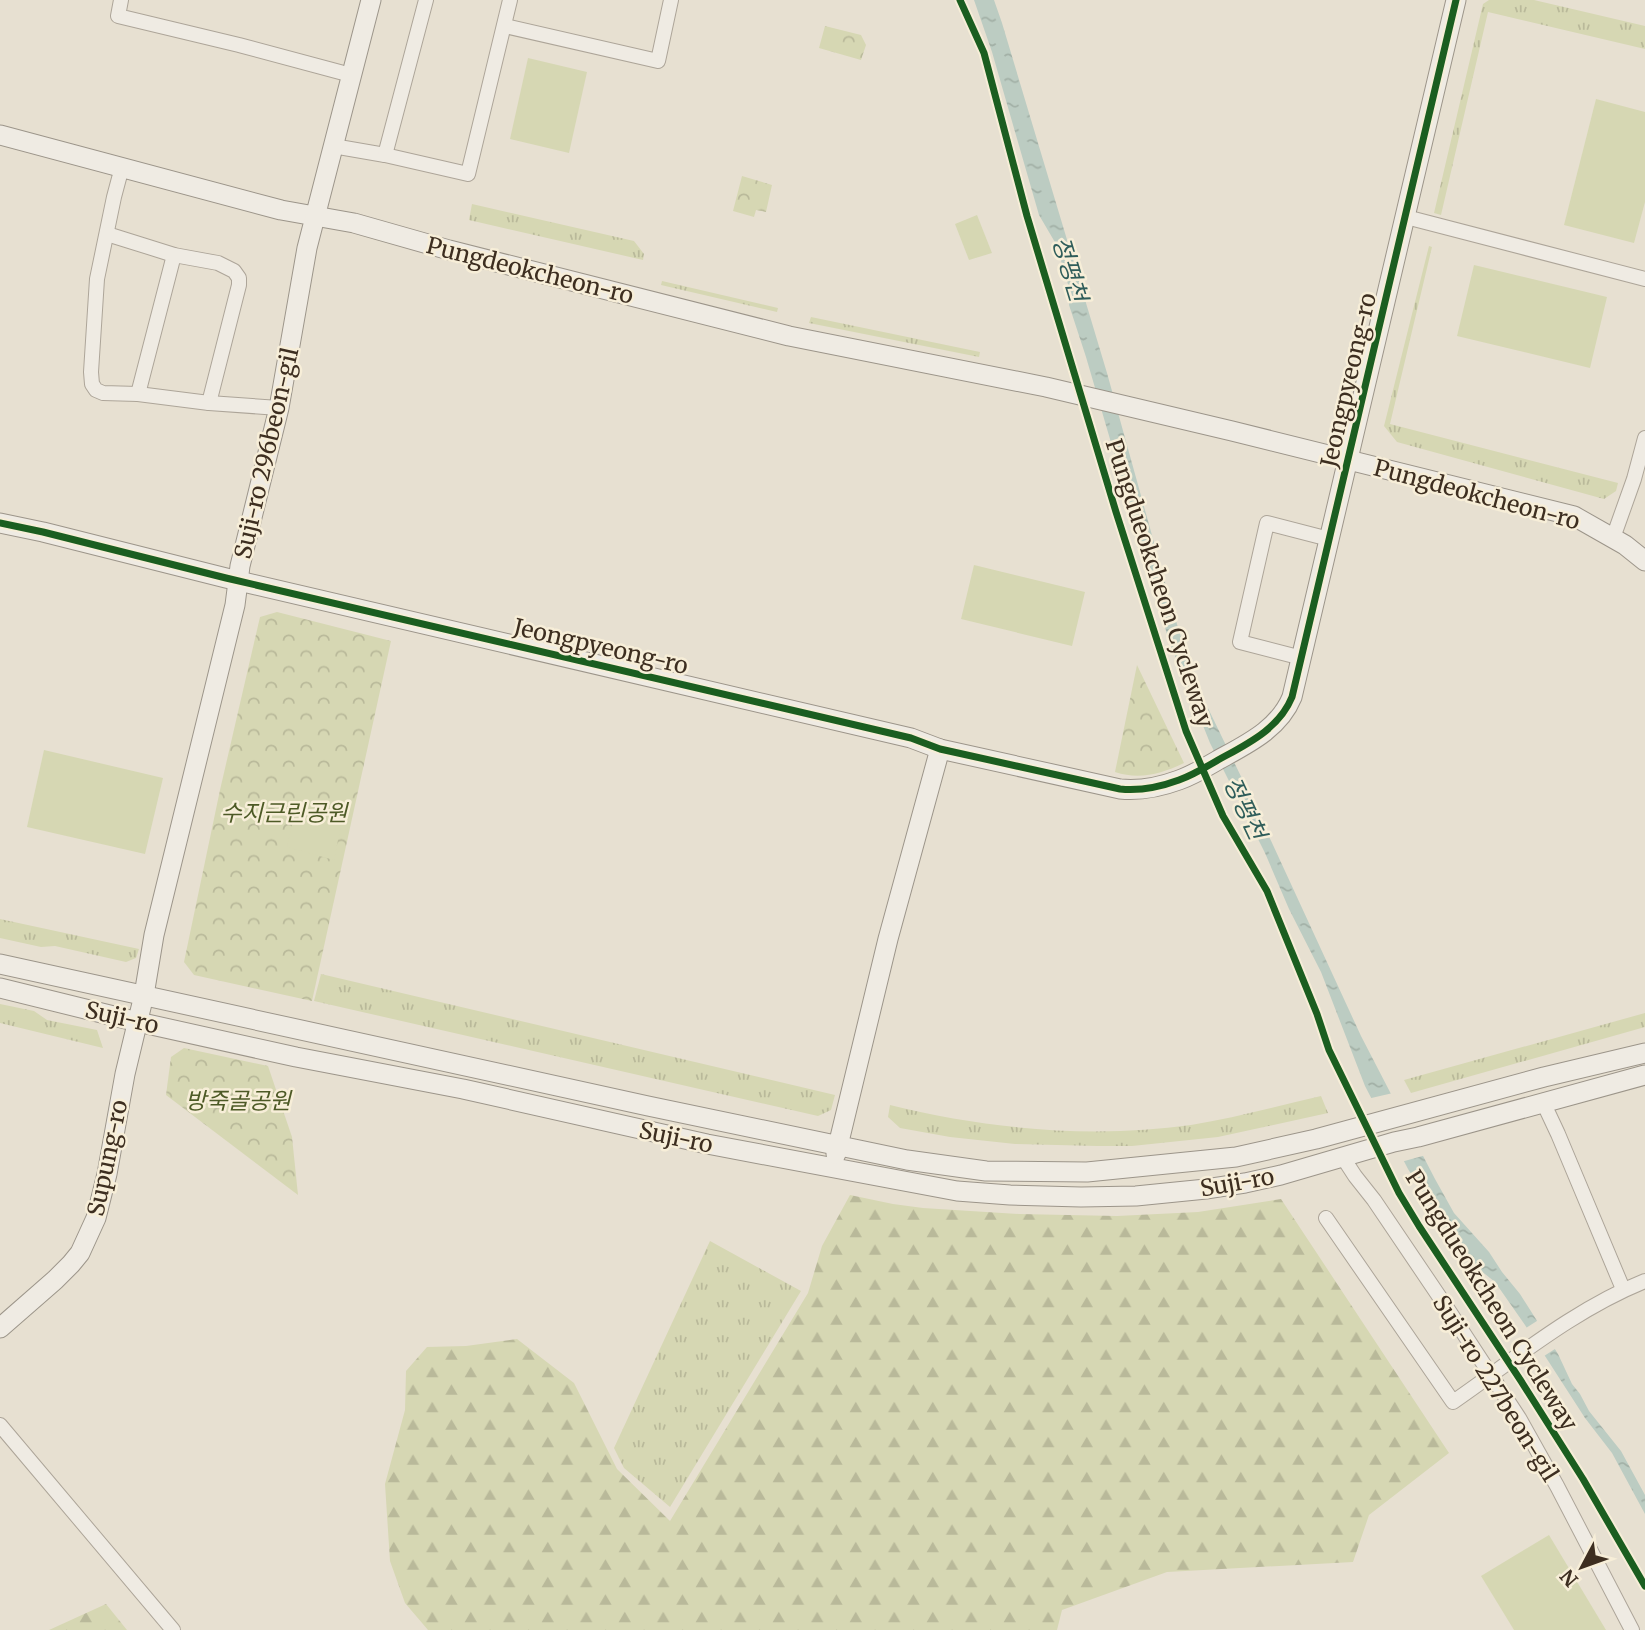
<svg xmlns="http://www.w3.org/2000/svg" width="1645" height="1630" font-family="Merriweather,'Noto Sans KR',serif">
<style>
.grass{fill:url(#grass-tufts)}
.forest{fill:url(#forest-firs)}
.park{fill:url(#park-crowns)}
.garden{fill:#d6d7b3}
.water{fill:url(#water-ripples)}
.pier{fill:#e7e0d1}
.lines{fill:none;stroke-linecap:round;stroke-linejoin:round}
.street-casing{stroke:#ada599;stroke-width:16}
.secondary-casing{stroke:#9c958a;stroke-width:21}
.street{stroke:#efebe3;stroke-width:14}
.secondary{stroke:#efebe3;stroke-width:19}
.cycleway-casing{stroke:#f7eed8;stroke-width:11}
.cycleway{stroke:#1b5e20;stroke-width:7}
.labels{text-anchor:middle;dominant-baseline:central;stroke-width:5;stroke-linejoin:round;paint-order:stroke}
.street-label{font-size:23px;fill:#3d2e20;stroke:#f7eed8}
.park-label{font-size:23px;font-style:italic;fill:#4d5a26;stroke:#f7eed8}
.water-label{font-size:24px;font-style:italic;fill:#2f5d5a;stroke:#f7eed8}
</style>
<defs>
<pattern id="grass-tufts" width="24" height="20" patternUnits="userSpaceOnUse" patternTransform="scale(1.75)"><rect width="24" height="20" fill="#d6d7b3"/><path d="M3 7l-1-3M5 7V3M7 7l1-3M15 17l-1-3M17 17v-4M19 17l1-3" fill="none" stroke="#b9b99a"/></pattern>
<pattern id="forest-firs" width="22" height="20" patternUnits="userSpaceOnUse" patternTransform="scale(1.75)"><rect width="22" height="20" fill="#d6d7b3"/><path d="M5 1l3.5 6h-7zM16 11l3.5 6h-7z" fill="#b9b99a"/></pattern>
<pattern id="park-crowns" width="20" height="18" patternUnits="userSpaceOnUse" patternTransform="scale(1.75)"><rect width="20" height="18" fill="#d6d7b3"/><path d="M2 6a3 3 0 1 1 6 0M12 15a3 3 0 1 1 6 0" fill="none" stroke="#b9b99a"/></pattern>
<pattern id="water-ripples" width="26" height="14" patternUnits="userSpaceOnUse" patternTransform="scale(1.75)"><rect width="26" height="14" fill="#bcccc2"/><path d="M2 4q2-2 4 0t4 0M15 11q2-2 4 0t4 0" fill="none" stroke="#a2b0a6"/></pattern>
</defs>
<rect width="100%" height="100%" fill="#e7e0d1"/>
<g class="grass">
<polygon points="1489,0 1534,0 1645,26 1645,49 1488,12 1441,215 1434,213 1483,4"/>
<polygon points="472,204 634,241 644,254 643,260 469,220"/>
<polygon points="1429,246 1432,247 1390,424 1618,483 1616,491 1604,499 1397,442 1384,426"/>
<polygon points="662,281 778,308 777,312 661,285"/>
<polygon points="811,317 980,352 979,357 809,323"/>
<polygon points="0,919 139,949 136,958 126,962 55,946 41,947 0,938"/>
<polygon points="321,974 835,1095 831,1110 818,1116 314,1001"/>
<polygon points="0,1004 34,1011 47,1020 97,1030 103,1048 0,1023"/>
<polygon points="1645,1013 1645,1027 1411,1093 1404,1080"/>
<path d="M 1321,1096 L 1328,1113 L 1218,1137 L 1132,1146 L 1097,1146 L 1015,1144 L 950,1137 L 900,1128 L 888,1117 L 890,1105 C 987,1129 1092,1139 1191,1125 C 1235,1118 1278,1106 1321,1096 Z"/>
<polygon points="710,1241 801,1291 670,1507 624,1468 614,1448"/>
</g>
<g class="forest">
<polygon points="850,1195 893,1204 923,1208 1019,1214 1117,1216 1198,1212 1281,1199 1449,1453 1369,1515 1353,1562 1167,1572 1062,1610 1057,1630 428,1630 405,1603 390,1561 385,1484 405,1410 406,1371 427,1347 466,1346 517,1339 574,1383 617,1469 670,1521 808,1293 822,1246"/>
<polygon points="106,1604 127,1630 49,1630"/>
</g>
<g class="park">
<polygon points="825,26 861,35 866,45 861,60 819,48"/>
<polygon points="742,176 772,185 766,212 756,210 754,217 733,211"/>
<polygon points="277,612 391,641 312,1001 194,975 184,962 220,790 260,617"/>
<path d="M 1137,665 L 1184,763 C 1161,774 1139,780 1115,772 Z"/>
<polygon points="184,1048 268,1066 292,1137 298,1195 166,1095 171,1057"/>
</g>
<g class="garden">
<polygon points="528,58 587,72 569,153 510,139"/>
<polygon points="1596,99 1645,112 1645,202 1634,243 1564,225"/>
<polygon points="977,215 992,253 969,260 955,224"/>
<polygon points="1474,265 1607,297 1590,368 1457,336"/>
<polygon points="974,565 1085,592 1072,646 961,619"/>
<polygon points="44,750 163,778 145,854 27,827"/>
<polygon points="298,798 344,810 334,860 287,847"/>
<polygon points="1549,1535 1606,1630 1514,1630 1481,1576"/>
</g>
<polygon class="water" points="974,0 994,0 1002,23 1107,373 1173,611 1187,657 1206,704 1249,793 1361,1036 1435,1179 1454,1213 1489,1252 1502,1272 1520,1294 1558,1354 1572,1384 1580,1394 1589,1411 1621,1451 1645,1495 1645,1514 1612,1453 1585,1418 1525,1325 1495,1282 1480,1270 1468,1256 1434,1210 1408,1169 1365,1086 1321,972 1289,909 1265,853 1210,743 1169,641 1086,357 1069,305 1070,291 1056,244 1039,215 992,52"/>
<g class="pier">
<polygon points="1393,1093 1408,1119 1426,1155 1401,1162 1379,1123 1367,1099"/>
<polygon points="1540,1319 1558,1347 1541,1358 1523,1330"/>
</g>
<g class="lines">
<g class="street-casing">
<g id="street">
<polyline points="121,0 118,16 239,45 351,75"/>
<polyline points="505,26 658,61 671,0"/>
<polyline points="333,146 385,155 468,174 510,0"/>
<polyline points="385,155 426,0"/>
<polyline points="122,167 114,197 97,279 91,372 92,384 96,390 103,393 138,394 209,403 279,408"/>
<polyline points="1406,217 1645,279"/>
<polyline points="107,234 174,255 218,263 234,271 239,278 239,285 209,403"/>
<polyline points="138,394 174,255"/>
<polyline points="1613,538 1634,479 1645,438"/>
<polyline points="1302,658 1240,642 1267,523 1329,539"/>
<polyline points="1543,1102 1558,1134 1623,1289"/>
<polyline points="1342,1156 1355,1176 1374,1200 1447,1308 1519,1418 1557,1486 1632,1630"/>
<path d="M 1326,1218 L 1453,1402 C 1515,1359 1575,1309 1645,1281"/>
<polyline points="0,1425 173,1630"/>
</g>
</g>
<g class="secondary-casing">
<g id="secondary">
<polyline points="0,135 281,210 354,223 449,250 789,336 1046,387 1232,431 1574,516 1625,545 1645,561"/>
<path d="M 0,523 L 43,532 L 226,578 L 911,738 L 940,749 L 1120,789 C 1139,791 1160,787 1179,780 C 1193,775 1206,767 1218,760 C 1247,744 1279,729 1292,697 L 1456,0"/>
<polyline points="0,964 648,1106 907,1160 986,1171 1087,1172 1236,1157 1316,1139 1544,1077 1645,1053"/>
<polyline points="0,988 138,1022 296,1057 463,1089 707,1144 957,1191 1010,1195 1081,1197 1136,1196 1206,1189 1245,1183 1281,1175 1394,1142 1418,1137 1645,1075"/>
<polyline points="836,1154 888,939 940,749"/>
<polyline points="0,1328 55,1280 71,1264 80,1253 96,1218 107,1174 125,1074 144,995 154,935 235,605 240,566 279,408 307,248 371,0"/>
</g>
</g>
<use href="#street" class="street"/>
<use href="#secondary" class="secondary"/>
<g class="cycleway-casing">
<g id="cycleway">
<polyline points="960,0 984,53 1027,216 1045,276 1116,512 1186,731 1223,816 1267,891 1317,1014 1329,1050 1399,1193 1419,1226 1521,1381 1583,1479 1645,1586"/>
<path d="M 0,523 L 43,532 L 226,578 L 911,738 L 940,749 L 1120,789 C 1139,791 1160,787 1179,780 C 1193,775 1206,767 1218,760 C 1247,744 1279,729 1292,697 L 1456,0"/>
</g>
</g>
<use href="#cycleway" class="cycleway"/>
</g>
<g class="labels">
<g class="street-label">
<text transform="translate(530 270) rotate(14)">Pungdeokcheon-ro</text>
<text transform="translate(1348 380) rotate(-77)">Jeongpyeong-ro</text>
<text transform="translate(266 453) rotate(-77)">Suji-ro 296beon-gil</text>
<text transform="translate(1477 494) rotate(15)">Pungdeokcheon-ro</text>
<text transform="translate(1160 583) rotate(72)">Pungdueokcheon Cycleway</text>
<text transform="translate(601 646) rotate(13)">Jeongpyeong-ro</text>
<text transform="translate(122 1017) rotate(13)">Suji-ro</text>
<text transform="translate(676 1137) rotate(12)">Suji-ro</text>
<text transform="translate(107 1158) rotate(-78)">Supung-ro</text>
<text transform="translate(1237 1182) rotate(-10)">Suji-ro</text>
<text transform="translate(1492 1300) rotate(58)">Pungdueokcheon Cycleway</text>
<text transform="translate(1496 1388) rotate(58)">Suji-ro 227beon-gil</text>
</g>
<g class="park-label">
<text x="284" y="812">수지근린공원</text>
<text x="238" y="1100">방죽골공원</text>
</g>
<g class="water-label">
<text transform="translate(1070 269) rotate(73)">정평천</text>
<text transform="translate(1245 808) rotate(65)">정평천</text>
</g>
</g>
<g transform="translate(1582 1567) rotate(229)" stroke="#f7eed8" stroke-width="5" paint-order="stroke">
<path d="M0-5L12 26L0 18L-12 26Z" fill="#3d2e20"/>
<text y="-10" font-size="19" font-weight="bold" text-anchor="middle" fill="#3d2e20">N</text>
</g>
</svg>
